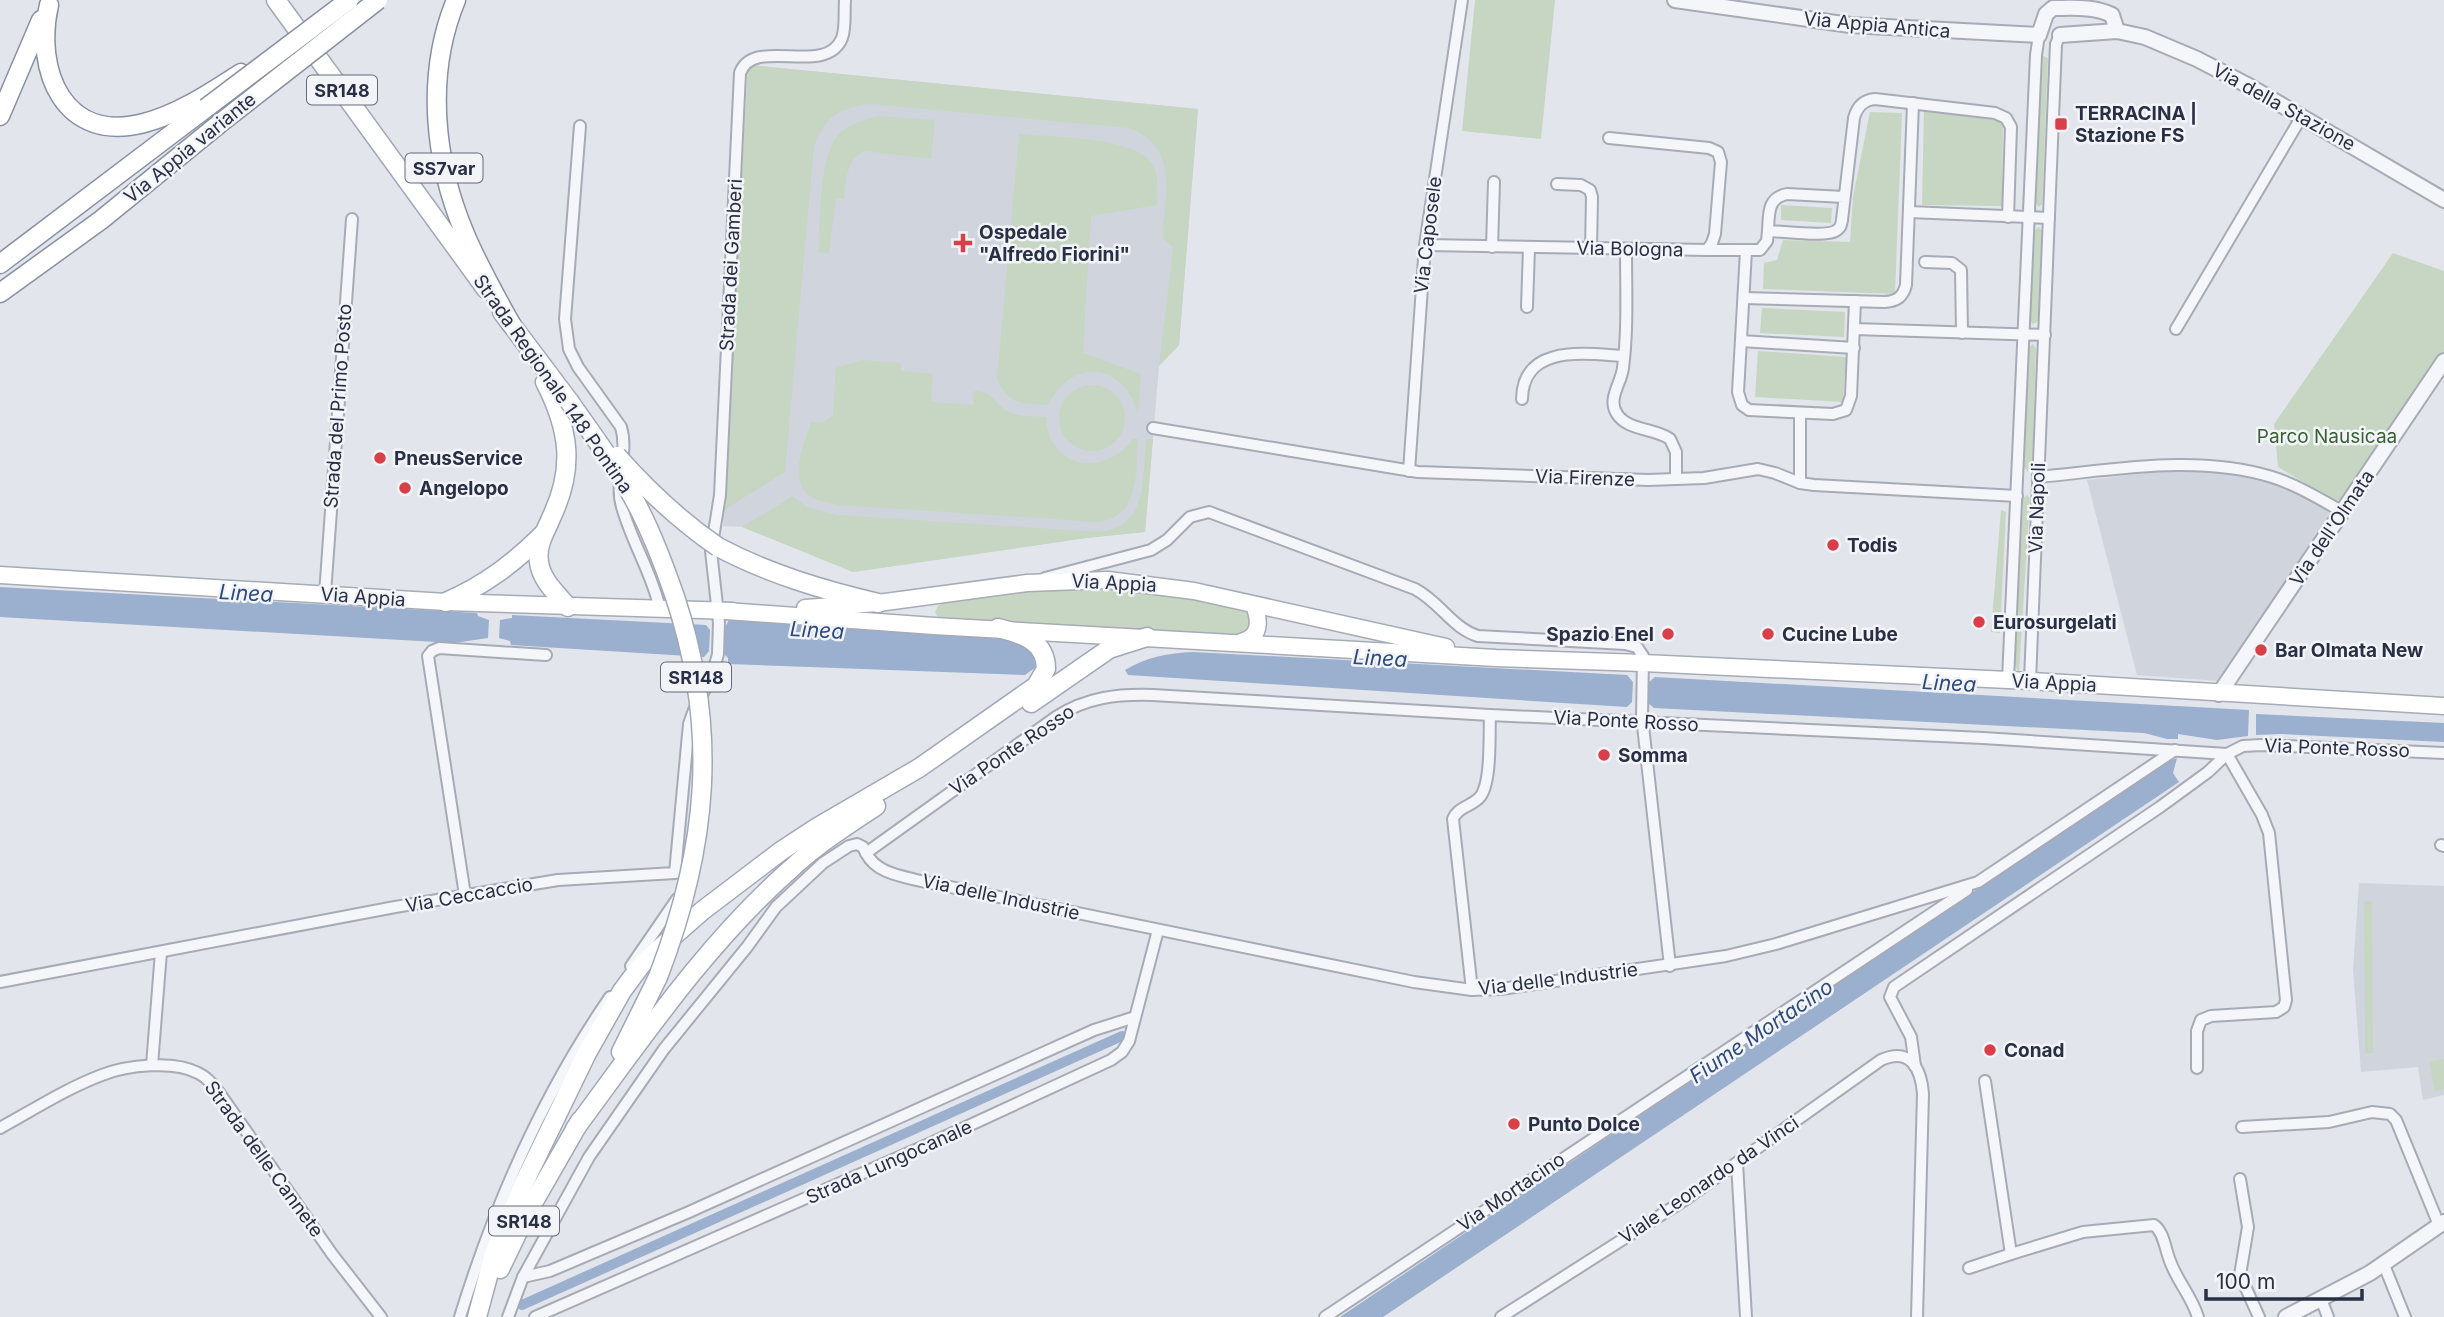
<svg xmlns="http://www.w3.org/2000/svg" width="2444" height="1317" font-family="Inter,sans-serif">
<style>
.built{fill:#d0d4dd}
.green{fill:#c6d6c2}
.water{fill:#9bafce}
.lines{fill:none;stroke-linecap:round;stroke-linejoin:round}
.canal{stroke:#9bafce;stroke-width:10}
.minor-casing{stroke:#a7abb6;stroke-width:14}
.tertiary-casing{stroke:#a7abb6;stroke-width:18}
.secondary-casing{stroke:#a7abb6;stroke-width:19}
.primary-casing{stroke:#a0a8b8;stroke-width:21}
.trunk-casing{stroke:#8890a3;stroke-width:21}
.minor{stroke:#f5f6f9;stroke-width:10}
.tertiary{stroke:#f5f6f9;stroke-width:14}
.secondary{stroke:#fff;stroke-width:16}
.primary{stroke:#fff;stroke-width:18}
.trunk{stroke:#fff;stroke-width:18}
.primary-bridge-casing{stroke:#a0a8b8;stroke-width:21;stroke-linecap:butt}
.trunk-bridge-casing{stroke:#8890a3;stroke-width:21;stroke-linecap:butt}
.primary-bridge{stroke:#fff;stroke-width:18}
.trunk-bridge{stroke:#fff;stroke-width:18}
.poi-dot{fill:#d83f49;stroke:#f2f4f8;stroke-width:2.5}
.labels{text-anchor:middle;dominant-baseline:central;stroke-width:5;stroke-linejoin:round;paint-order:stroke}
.shield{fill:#f2f4f8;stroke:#656b7b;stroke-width:2}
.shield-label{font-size:18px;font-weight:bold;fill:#293045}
.street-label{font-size:19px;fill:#293045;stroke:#f2f4f8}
.poi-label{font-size:19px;font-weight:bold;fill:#293045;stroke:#f2f4f8;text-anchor:start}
.park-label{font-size:19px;fill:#396135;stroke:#f2f4f8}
.water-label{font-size:21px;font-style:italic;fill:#2f4b7c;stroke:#f2f4f8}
</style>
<rect width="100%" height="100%" fill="#e2e5eb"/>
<g class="built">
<polygon points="748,65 1198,109 1179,345 1159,366 1145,532 1086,538 853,572 743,527 723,526"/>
<polygon points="2190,468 2275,482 2336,514 2219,681 2137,675 2087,480"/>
<polygon points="2359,883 2444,886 2444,1095 2423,1100 2418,1067 2361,1072 2353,970"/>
</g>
<g class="green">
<polygon points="1475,0 1555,0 1541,139 1462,131"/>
<polygon points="2043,56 2048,58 2042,204 2039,207 2035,202"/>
<path d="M 748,65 L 1198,109 L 1179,345 L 1159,366 L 1173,247 L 1162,238 C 1165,196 1180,147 1129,128 L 871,104 C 838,108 826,116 814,146 L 785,472 L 724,510 Z"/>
<polygon points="1924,109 2003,119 2002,206 1922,205"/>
<polygon points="1870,112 1902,113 1895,294 1763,289 1764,263 1777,260 1783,240 1850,242 1853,197"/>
<path d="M 877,116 L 935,120 L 931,159 L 865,151 C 845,159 847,180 844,199 L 836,198 L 829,253 L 818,252 C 821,222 818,150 842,131 C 852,123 865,120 877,116 Z"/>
<path d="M 1019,134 C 1051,137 1132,137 1151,162 C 1160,175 1157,191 1157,205 L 1091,216 L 1083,353 L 1141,374 L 1138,413 C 1123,362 1072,357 1048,405 C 1022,403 1008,405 997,379 Z"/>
<polygon points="1781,205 1832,208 1831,223 1781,220"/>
<polygon points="2039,227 2042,231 2038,321 2033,324 2030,320 2034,231"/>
<polygon points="2393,253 2444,271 2444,351 2344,500 2333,500 2278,467 2274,424"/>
<polygon points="1762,308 1845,312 1844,337 1760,333"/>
<polygon points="2033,344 2036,349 2032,468 2028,472 2024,467 2029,347"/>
<polygon points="1758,351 1846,357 1843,402 1755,397"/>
<path d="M 863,360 L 901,363 L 901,371 L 933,374 L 931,400 L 934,402 L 973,405 L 974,391 C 995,391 995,407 1012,413 C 1021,417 1035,416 1046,417 C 1047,424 1047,432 1051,439 C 1069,475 1112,468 1133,439 L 1138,439 C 1136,462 1140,504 1114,517 C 1110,520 1103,521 1098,522 L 839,505 C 832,503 823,502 817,500 C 784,486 804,445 811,422 L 822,423 L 833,416 L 836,368 Z"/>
<circle cx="1092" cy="418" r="33"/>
<path d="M 1146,439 L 1153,439 L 1145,532 L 1086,538 L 853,572 L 742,527 L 793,496 L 807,507 L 837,515 L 1100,532 C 1107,530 1116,529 1122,525 C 1147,509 1143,466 1146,439 Z"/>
<polygon points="2027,495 2030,499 2019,672 2014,664 2023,499"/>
<polygon points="2001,510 2006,512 2000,633 1991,632"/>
<polygon points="1102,585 1189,596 1249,611 1253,626 1243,637 940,621 935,612 938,606 944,602 1021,590"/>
<polygon points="2364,901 2372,901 2373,1053 2365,1053"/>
<polygon points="2444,1059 2444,1089 2435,1091 2429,1062"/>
</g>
<g class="water">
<polygon points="0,587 477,613 478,616 489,620 488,638 454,643 0,617"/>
<polygon points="512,615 706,625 710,630 709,651 704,657 511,645 510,641 499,638 500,620 512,618"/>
<path d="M 729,620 L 992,635 C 1017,640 1030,640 1036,667 L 1025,675 L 728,664 L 728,658 L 723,653 L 723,631 Z"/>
<path d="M 1193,652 L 1627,675 L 1633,682 L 1632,702 L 1627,707 L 1128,675 L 1125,670 C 1147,657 1168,653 1193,652 Z"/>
<polygon points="1655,677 2249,710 2248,736 2217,740 2178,734 2178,739 2167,739 2144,733 1654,708 1647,702 1648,683"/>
<polygon points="2256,714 2444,723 2444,742 2282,734 2256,735"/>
<polygon points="2177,758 2173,773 2179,782 1383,1317 1340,1317 2165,763"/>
</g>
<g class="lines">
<polyline class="canal" points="522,1305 1122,1036"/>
<g class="minor-casing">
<g id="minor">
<path d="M 580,126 L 565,319 L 569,349 L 578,367 L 621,427 C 629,453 614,481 622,507 C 632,543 652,573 660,609"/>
<polyline points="1557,184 1581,185 1590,190 1592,197 1591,249"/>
<path d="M 1844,197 L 1787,194 C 1767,198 1769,214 1768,231 C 1782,231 1828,238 1837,230 C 1841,227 1841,225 1842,220 L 1854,118 C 1857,107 1863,100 1875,99 L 1995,113 L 2006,118 L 2011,127 L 2008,217"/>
<polyline points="1909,212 2049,218"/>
<polyline points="1425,245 1707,250 1712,243 1715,234 1721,162 1718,152 1709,148 1609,138"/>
<polyline points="1492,247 1494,182"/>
<path d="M 1626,249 C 1626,289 1628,329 1623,368 C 1621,384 1607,399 1617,414 C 1628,431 1655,428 1670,439 L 1676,452 L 1676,479"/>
<polyline points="1707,250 1760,250 1767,241 1768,231"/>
<polyline points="1746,251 1738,392 1742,405 1749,410 1833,414 1846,410 1851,396 1855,301"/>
<polyline points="1925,262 1952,263 1961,270 1962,333"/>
<path d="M 1744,298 L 1885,302 C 1897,301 1903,297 1906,285 L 1913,103"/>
<polyline points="1527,307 1529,248"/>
<polyline points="1854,329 2045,335"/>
<polyline points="2176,329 2302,116"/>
<polyline points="1741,341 1854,348"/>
<path d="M 1522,399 C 1523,343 1587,354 1624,356"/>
<polyline points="1153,428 1418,472 1648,480 1704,478 1758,469 1775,473 1800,483 1814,485 2017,496"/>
<polyline points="1409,471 1425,245 1462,0"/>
<path d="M 2038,477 C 2114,470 2196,454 2272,477 C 2297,485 2320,499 2343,512"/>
<polyline points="1800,483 1800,413"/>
<path d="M 1045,578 L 1151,550 L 1167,540 L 1190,517 L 1209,512 L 1415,589 C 1440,602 1452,628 1478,636 L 1625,644 L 1637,647 L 1643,656 L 1642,717 L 1670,966"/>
<polyline points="325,594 352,219"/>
<polyline points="2008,680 2036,55 2039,35"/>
<polyline points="2030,681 2056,44 2060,35"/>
<polyline points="2441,845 2444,846"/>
<path d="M 866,853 C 876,873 901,876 921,881 L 1414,982 L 1472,990 L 1501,989 L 1726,956 L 1776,944 L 1978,882 L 2175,750"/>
<polyline points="465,895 428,656 432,651 439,648 546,655"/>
<polyline points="631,966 677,899"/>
<path d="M 0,982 L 395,907 L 558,880 L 675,873 L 689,724 L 694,710 L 712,676 L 718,654 L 719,623 L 711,551 L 720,495 L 740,73 C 754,35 826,78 842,38 C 846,28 844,12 845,0"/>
<path d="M 1472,990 L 1453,819 C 1458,807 1470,807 1479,798 C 1492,785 1489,734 1490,715"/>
<polyline points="152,1065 161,952"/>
<polyline points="1915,1066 1911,1037 1890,997 1894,987 2160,807 2208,772 2227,754"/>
<polyline points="2197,1068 2197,1031 2201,1020 2211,1016 2276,1012 2284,1007 2286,1000 2269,833 2262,815 2227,754"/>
<path d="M 1985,1081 L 2011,1254 L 2083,1232 L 2154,1225 C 2164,1232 2165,1249 2170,1261 C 2177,1281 2191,1295 2198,1317"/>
<polyline points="2242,1127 2329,1122 2372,1112 2390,1114 2396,1120 2439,1225"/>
<path d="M 0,1128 C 33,1110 67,1088 102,1075 C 127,1065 174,1060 198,1073 C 207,1077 212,1084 218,1091 L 332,1254 L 381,1317"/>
<polyline points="1737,1163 1746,1317"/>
<polyline points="2240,1179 2248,1227 2240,1275 2259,1317"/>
<polyline points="2384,1265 2405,1317"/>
<polyline points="1969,1268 2011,1254"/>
<polyline points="523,1277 550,1271 689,1212 1094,1030 1135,1017"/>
<polyline points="2321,1299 2328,1317"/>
<path d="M 460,1317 C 495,1203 542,1096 610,997"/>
<path d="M 508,1317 L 523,1277 L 589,1157 L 664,1049 L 747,947 L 776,907 L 823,863 L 849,846 L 857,844 L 863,847 L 866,853 L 1056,717 C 1087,697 1117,694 1153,695 L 1490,715 L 1983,738 L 2227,754 L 2243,746 L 2261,745 L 2444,753"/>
<polyline points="535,1317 929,1144 1111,1060 1122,1052 1129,1041 1158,930"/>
<polyline points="1325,1317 1967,890"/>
<path d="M 1501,1317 L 1686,1199 L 1881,1060 C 1910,1047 1921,1068 1923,1094 L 1917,1317"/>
</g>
</g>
<g class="tertiary-casing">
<g id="tertiary">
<path d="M 1675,0 L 1850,25 L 2039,35 L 2046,14 L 2053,8 C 2073,8 2093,6 2112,15 L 2117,31"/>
<polyline points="2060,35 2117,31 2145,37 2197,59 2249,86 2444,200"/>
<polyline points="2219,694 2444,361"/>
<polyline points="2286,1317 2370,1273 2444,1222"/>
</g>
</g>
<g class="secondary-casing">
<g id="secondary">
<polyline points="0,575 446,602 733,611"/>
<polyline points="805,608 878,603 1027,583 1108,580 1194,591 1446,647"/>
<polyline points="726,611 934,626 1496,658 1643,663 2030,681 2444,706"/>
<path d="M 1241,642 C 1261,637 1260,621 1254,605"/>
</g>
</g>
<g class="primary-casing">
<g id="primary">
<polyline points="276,0 486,289"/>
<polyline points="502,312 569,401"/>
<path d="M 545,382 C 569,429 575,467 552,516 C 546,531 536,545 539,562 C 541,580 557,594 568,607"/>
<path d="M 718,547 C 769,574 823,590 878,603"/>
<path d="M 446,602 C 485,585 514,563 543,534"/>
<polyline points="1031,703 1109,649 1147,637"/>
<polyline points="621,1052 658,977"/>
<path d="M 575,1129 C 643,1037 708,941 794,866 C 819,843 848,825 876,806"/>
<polyline points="500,1269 525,1217 580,1121"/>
<path d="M 477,1317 L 494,1254 L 523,1185 L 587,1053 L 622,991 L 642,964 L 702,911 L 781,851 L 816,828 L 919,768 L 1036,686 L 1046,669 C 1046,640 1021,634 998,628"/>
</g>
</g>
<g class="trunk-casing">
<g id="trunk">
<path d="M 456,0 C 425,75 434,161 465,234 C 478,265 495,295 511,324"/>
<path d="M 49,5 C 34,71 64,144 144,123 C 179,114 211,92 241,73"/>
<polyline points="0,116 41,20"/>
<polyline points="0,264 206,108"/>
<polyline points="0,293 101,220 219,124"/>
</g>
</g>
<use href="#minor" class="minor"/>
<use href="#tertiary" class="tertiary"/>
<use href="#secondary" class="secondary"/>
<use href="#primary" class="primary"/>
<use href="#trunk" class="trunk"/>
<g class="primary-bridge-casing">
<g id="primary-bridge">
<path d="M 569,401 C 592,434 617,467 636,503 C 652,533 664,565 675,597 C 719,730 708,847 658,977"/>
<path d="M 617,456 C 648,491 680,521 718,547"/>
</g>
</g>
<g class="trunk-bridge-casing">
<g id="trunk-bridge">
<polyline points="206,108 349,0"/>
<polyline points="219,124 378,0"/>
</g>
</g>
<use href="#primary-bridge" class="primary-bridge"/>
<use href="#trunk-bridge" class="trunk-bridge"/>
</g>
<g class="poi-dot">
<rect x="2054" y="117" width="14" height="14" rx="3.5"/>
<path d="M959.5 232.5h7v7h7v7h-7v7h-7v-7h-7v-7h7z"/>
<circle cx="380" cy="458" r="7"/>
<circle cx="405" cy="488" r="7"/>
<circle cx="1833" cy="545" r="7"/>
<circle cx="1979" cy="622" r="7"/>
<circle cx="1668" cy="634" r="7"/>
<circle cx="1768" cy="634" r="7"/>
<circle cx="2261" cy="650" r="7"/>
<circle cx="1604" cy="755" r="7"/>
<circle cx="1990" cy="1050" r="7"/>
<circle cx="1514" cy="1124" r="7"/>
</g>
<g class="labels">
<g class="shield">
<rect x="307" y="75.5" width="70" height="29" rx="5"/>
<rect x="405.5" y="153.5" width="77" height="29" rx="5"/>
<rect x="661" y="662.5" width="70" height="29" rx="5"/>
<rect x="489" y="1206.5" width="70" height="29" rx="5"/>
</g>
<g class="shield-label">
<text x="342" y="90">SR148</text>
<text x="444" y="168">SS7var</text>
<text x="696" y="677">SR148</text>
<text x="524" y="1221">SR148</text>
</g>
<g class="street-label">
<text transform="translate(1877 25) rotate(5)">Via Appia Antica</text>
<text transform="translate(2284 107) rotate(29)">Via della Stazione</text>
<text transform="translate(190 148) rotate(-39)">Via Appia variante</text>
<text transform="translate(1428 235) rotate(-83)">Via Caposele</text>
<text transform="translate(1630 249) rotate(1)">Via Bologna</text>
<text transform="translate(731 265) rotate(-87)">Strada dei Gamberi</text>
<text transform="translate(553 384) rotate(55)">Strada Regionale 148 Pontina</text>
<text transform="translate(338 406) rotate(-86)">Strada del Primo Posto</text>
<text transform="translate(1585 478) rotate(2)">Via Firenze</text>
<text transform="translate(2037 508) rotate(-88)">Via Napoli</text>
<text transform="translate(2332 528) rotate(-56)">Via dell'Olmata</text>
<text transform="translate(1114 583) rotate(3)">Via Appia</text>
<text transform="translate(363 597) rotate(4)">Via Appia</text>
<text transform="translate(2054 683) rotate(3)">Via Appia</text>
<text transform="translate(1626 721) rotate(3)">Via Ponte Rosso</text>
<text transform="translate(2337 748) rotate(2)">Via Ponte Rosso</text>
<text transform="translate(1012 750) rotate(-34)">Via Ponte Rosso</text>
<text transform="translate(469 895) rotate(-10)">Via Ceccaccio</text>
<text transform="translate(1001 897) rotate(12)">Via delle Industrie</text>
<text transform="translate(1558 979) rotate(-7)">Via delle Industrie</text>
<text transform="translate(264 1159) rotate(54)">Strada delle Cannete</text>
<text transform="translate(889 1162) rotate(-24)">Strada Lungocanale</text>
<text transform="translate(1709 1180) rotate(-34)">Viale Leonardo da Vinci</text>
<text transform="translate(1511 1192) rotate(-34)">Via Mortacino</text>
</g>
<g class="poi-label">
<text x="2075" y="113">TERRACINA |<tspan x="2075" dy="22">Stazione FS</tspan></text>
<text x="979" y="232">Ospedale<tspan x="979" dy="22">"Alfredo Fiorini"</tspan></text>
<text x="394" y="458">PneusService</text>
<text x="419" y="488">Angelopo</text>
<text x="1847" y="545">Todis</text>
<text x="1993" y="622">Eurosurgelati</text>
<text x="1654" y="634" text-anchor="end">Spazio Enel</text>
<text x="1782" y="634">Cucine Lube</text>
<text x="2275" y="650">Bar Olmata New</text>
<text x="1618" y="755">Somma</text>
<text x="2004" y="1050">Conad</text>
<text x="1528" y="1124">Punto Dolce</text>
</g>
<g class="park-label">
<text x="2327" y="436">Parco Nausicaa</text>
</g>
<g class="water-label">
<text transform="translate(246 593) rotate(3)">Linea</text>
<text transform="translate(817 630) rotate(3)">Linea</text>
<text transform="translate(1380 658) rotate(3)">Linea</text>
<text transform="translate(1949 683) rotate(3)">Linea</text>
<text transform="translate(1761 1031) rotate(-34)">Fiume Mortacino</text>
</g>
</g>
<path d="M2206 1289v10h156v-10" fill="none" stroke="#293045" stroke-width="3.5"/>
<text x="2216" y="1289" font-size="21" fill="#293045" stroke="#f2f4f8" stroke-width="5" paint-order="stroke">100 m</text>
</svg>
